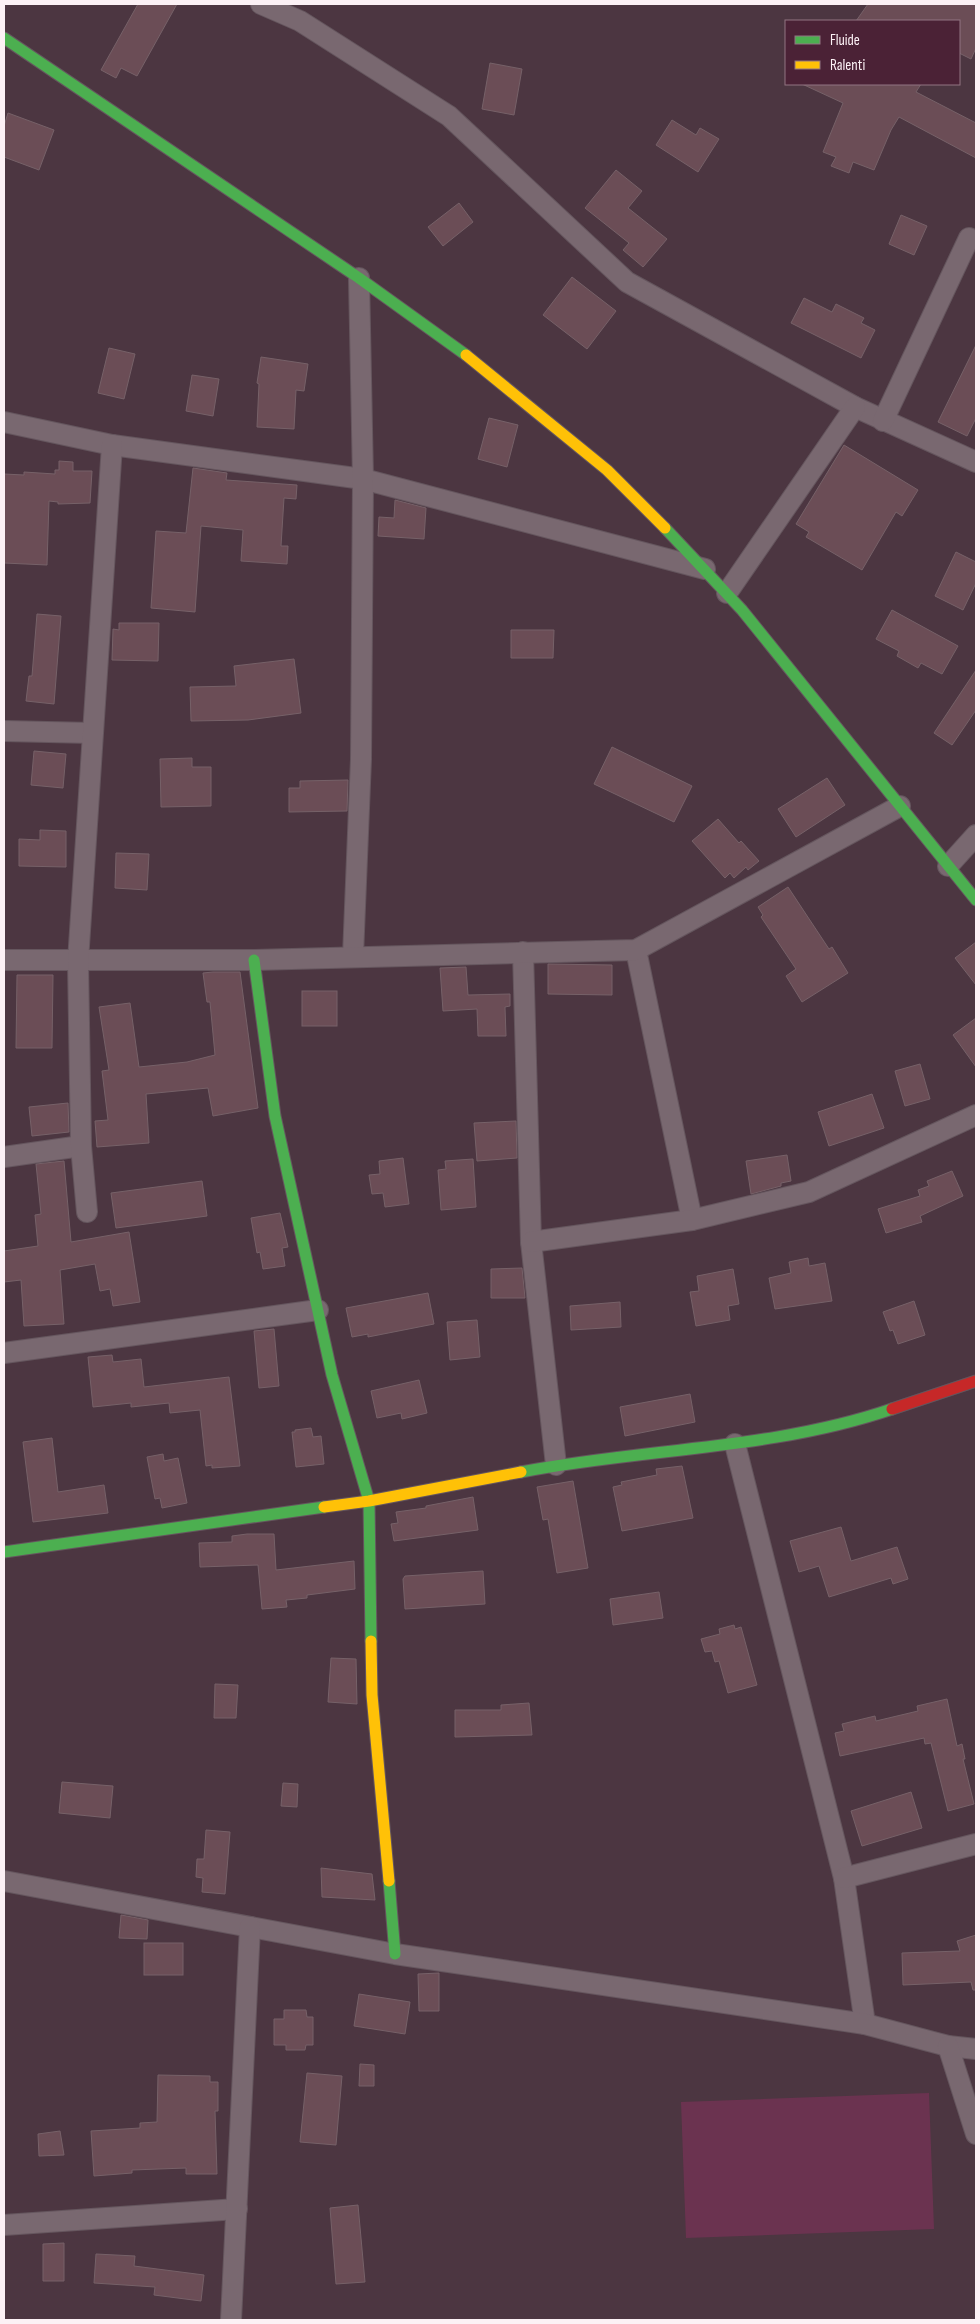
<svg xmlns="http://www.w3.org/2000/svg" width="980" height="2324" font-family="'Sofia Sans Condensed',sans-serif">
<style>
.green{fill:#6b3350}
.building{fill:#6b4d56;stroke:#766168}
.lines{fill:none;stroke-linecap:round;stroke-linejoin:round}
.street-casing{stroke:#65565e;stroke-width:22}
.fast-casing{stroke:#65565e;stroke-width:13}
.slow-casing{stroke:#65565e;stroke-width:13}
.jam-casing{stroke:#65565e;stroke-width:13}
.street{stroke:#796870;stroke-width:20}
.fast{stroke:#4caf50;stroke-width:11}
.slow{stroke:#ffc107;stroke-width:11}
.jam{stroke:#c62828;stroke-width:11}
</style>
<rect width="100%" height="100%" fill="#4c3641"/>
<polygon class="green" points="929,2093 934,2229 686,2238 681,2102"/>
<g class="building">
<polygon points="138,4 177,4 137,76 121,68 116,78 101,70"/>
<polygon points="868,4 976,4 976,48 971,59 959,53 959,21 856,21"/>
<polygon points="490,63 522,69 514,115 482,109"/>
<polygon points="802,84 921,84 916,92 976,123 976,158 899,117 891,130 874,170 853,162 849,173 831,166 836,157 823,152 843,103"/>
<polygon points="8,113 54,130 39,170 4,157 4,126"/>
<polygon points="672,120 696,135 700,128 719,139 698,172 656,145"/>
<polygon points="616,170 642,191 628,208 667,239 643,267 623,250 629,243 585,208"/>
<polygon points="459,203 473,222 443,246 428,227"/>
<polygon points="901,215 927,226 914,255 889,244"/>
<polygon points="572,277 616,311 587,349 543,315"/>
<polygon points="804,298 832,312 836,304 864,318 861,323 875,330 861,358 791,323"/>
<polygon points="976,345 976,418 967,436 938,422"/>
<polygon points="109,348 135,354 124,399 98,393"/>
<polygon points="261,357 308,364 304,391 296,390 294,429 257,427 259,384 257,383"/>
<polygon points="192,375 219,379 213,416 186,411"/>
<polygon points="489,418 518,425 507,467 478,459"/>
<polygon points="844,445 918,490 902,516 896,512 862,570 806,537 809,532 796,524"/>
<polygon points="59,461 73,462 73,471 92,471 90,503 58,504 58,502 49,501 47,565 4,563 4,474 24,475 24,472 55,474 55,470 59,470"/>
<polygon points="193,468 227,473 226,480 297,485 296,499 284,498 281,546 288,546 287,564 241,561 243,530 201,526 195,612 151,608 156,531 186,533"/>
<polygon points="395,500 426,508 424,539 378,536 379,517 394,518"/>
<polygon points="956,552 976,562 976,583 963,610 935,596"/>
<polygon points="892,610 958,646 942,674 921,663 918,668 897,656 899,651 876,639"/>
<polygon points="37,614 61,616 54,704 26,701 29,676 32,676"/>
<polygon points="119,623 159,623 158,661 112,660 113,629 119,630"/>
<polygon points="511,630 554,630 553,658 511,658"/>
<polygon points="294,659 301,713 248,720 191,721 190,687 236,686 234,666"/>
<polygon points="976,670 976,710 952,745 934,733"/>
<polygon points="612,747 692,786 674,822 594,784"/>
<polygon points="34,751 66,754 63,788 31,785"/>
<polygon points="192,758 192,767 211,767 211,806 161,807 160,759"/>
<polygon points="827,778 845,805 796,837 778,809"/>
<polygon points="348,780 347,811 289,812 289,788 300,788 300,781"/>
<polygon points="718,819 739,843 741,841 759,861 748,870 746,867 734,878 730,873 725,878 692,841"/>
<polygon points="40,830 66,831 66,867 19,866 19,839 40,840"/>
<polygon points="116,853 149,854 147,890 115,888"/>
<polygon points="788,887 829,949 832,947 848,973 802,1002 786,976 796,969 761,917 763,915 758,907"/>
<polygon points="976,942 976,985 955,958"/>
<polygon points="548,964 612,965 612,995 548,994"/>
<polygon points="466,967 468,995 510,994 510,1006 505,1007 506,1036 478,1036 477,1009 443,1011 440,968"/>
<polygon points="213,972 240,972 258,1108 213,1116 208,1088 146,1094 149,1143 97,1147 95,1121 108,1120 102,1071 109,1070 99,1007 130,1003 139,1067 187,1062 215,1055 210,1002 207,1002 203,973"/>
<polygon points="17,975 53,975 52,1048 16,1048"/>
<rect x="302" y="991" width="35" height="35"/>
<polygon points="976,1018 976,1067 953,1035"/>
<polygon points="920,1064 930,1099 905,1106 895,1071"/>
<polygon points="872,1094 884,1128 829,1146 818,1112"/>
<polygon points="68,1103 69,1132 32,1136 29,1107"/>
<polygon points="516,1121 517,1158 477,1161 474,1123"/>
<polygon points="787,1155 791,1181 781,1183 781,1186 751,1194 746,1161"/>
<polygon points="403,1158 409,1204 385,1207 383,1193 372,1194 369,1175 380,1174 379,1161"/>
<polygon points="473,1159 476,1207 441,1210 438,1170 446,1169 445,1161"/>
<polygon points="64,1161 71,1242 129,1232 140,1302 113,1306 110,1289 100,1291 95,1264 60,1270 64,1324 24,1326 21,1280 4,1282 4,1251 38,1246 35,1215 41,1214 36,1164"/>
<polygon points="952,1171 963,1196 920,1216 922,1222 886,1233 878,1209 920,1196 918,1190 929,1186 927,1181"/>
<polygon points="202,1181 207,1216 116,1228 111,1193"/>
<polygon points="280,1213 288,1247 282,1248 285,1266 263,1269 260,1252 257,1253 251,1218"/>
<polygon points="808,1258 809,1266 825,1263 832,1301 775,1309 769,1278 791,1273 789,1262"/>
<polygon points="522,1268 525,1298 491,1298 491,1269"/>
<polygon points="733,1269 739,1304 728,1306 730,1320 696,1326 690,1292 699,1291 697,1276"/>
<polygon points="428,1293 434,1324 368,1337 368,1334 352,1337 346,1308"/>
<polygon points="914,1301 925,1335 898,1344 893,1330 890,1331 883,1312"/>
<polygon points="620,1302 621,1327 571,1330 570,1306"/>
<polygon points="477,1320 480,1357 450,1360 447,1322"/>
<polygon points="274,1329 279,1386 259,1388 254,1331"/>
<polygon points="112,1355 113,1362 141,1359 144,1387 229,1377 240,1466 212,1468 212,1465 206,1466 200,1410 170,1413 169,1403 131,1407 131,1403 93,1407 88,1357"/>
<polygon points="419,1380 427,1413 402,1419 401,1413 377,1418 371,1391"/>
<polygon points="690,1394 695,1422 625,1436 620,1407"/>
<polygon points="311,1428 313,1437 321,1436 324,1464 296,1467 292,1432 295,1432 295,1430"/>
<polygon points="52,1438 58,1492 104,1485 108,1513 33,1522 23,1442"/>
<polygon points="163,1454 164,1461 178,1458 187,1503 162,1508 160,1498 155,1499 147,1457"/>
<polygon points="682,1466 693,1518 622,1531 613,1487 622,1485 621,1482 657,1475 656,1469"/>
<polygon points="573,1481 588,1568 557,1573 548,1519 543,1520 537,1487"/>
<polygon points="473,1497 478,1530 394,1541 391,1524 398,1523 396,1512 426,1508 426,1506"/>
<polygon points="841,1527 851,1561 897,1547 908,1579 893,1584 891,1578 829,1597 819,1566 799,1572 790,1541"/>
<polygon points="247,1534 274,1534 276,1570 354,1561 355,1589 307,1595 307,1598 286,1600 287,1607 262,1609 258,1565 200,1567 199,1543 232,1542 232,1536"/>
<polygon points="483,1571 485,1604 405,1609 403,1579 405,1576"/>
<polygon points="659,1592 663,1618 613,1625 610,1599"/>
<polygon points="734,1625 735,1629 741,1627 757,1685 728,1693 719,1661 715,1662 712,1651 705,1652 701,1639 720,1634 719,1629"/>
<polygon points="331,1658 356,1659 357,1704 328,1702"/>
<polygon points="215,1684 238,1685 236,1718 214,1718"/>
<polygon points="947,1699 957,1746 962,1744 965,1759 963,1759 974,1804 948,1811 931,1743 925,1744 924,1738 840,1756 835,1733 844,1731 842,1724 875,1716 876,1721 918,1711 917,1706"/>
<polygon points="529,1703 532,1735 455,1737 455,1710 501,1710 501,1705"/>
<polygon points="62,1782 113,1786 110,1818 59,1813"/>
<polygon points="283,1783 298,1784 297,1807 281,1806"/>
<polygon points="911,1792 922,1828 862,1846 851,1811"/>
<polygon points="206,1830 230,1832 225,1894 202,1892 203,1878 196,1877 197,1859 204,1859"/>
<polygon points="321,1868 372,1874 375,1900 322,1897"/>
<polygon points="121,1915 148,1920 147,1939 119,1938"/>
<polygon points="976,1935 976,1990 973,1990 971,1982 903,1985 902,1953 960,1951 957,1941"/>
<rect x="144" y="1943" width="39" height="32"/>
<polygon points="439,1973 439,2011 419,2011 418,1974"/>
<polygon points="359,1994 410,2002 405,2034 354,2026"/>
<polygon points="284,2010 306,2010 307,2017 313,2017 313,2045 306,2045 305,2050 286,2050 286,2045 274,2045 274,2019 284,2019"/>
<polygon points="360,2064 374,2065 374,2086 359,2086"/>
<polygon points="307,2073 342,2076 336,2145 300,2142"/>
<polygon points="158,2075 210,2076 210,2082 218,2082 218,2111 215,2111 217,2174 186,2174 186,2168 132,2170 132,2173 94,2176 91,2131 140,2128 140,2123 157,2122"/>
<polygon points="60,2131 64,2155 39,2156 38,2134"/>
<polygon points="358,2205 365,2282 336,2284 330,2208"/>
<polygon points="64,2243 64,2281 43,2281 43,2244"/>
<polygon points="96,2254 135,2256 134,2266 204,2275 201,2301 154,2295 155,2287 94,2283"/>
</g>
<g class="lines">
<g class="street-casing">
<g id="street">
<polyline points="261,4 300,21 449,116 627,282 855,407 976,462"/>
<polyline points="883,421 969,238"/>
<polyline points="4,422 112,445 363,479 705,569"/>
<polyline points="727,593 855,407"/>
<polyline points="4,731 92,733"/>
<polyline points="948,866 976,835"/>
<polyline points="636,950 692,1220"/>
<polyline points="523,952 531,1242 556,1465"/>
<polyline points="353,956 361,759 363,479 359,278"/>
<polyline points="4,960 254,960 636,950 900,806"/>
<polyline points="4,1157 81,1146"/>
<polyline points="87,1212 81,1146 78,961 112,445"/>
<polyline points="531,1242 692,1220 809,1192 976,1115"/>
<polyline points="4,1353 318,1310"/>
<polyline points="735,1444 844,1878 865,2024"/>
<polyline points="844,1878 976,1844"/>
<polyline points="4,1881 395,1954 865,2024 948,2046 976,2049"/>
<polyline points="948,2046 976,2134"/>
<polyline points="4,2225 237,2209"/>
<polyline points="231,2320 250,1927"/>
</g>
</g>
<g class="fast-casing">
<g id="fast">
<polyline points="4,38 359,278 466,355"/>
<polyline points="665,528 742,610 976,900"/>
<polyline points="254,960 275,1116 332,1375 369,1501 371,1641"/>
<path d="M 521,1472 C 644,1448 772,1450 892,1409"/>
<polyline points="4,1552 324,1507"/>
<polyline points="389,1881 395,1954"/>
</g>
</g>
<g class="slow-casing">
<g id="slow">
<polyline points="466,355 607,470 665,528"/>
<polyline points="324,1507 369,1501 521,1472"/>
<polyline points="371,1641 372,1695 389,1881"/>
</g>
</g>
<g class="jam-casing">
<polyline id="jam" points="892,1409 976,1381"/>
</g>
<use href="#street" class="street"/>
<use href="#fast" class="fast"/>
<use href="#slow" class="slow"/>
<use href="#jam" class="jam"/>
</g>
<rect width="980" height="2324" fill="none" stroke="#fcf1f5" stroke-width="10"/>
<rect x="785" y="20" width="175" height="65" fill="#4b2236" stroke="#927582"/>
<rect x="795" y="36" width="25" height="8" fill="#4caf50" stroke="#927582"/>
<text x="830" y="45" font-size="15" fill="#fcf1f5">Fluide</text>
<rect x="795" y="61" width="25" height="8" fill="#ffc107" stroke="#927582"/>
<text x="830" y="70" font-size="15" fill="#fcf1f5">Ralenti</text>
</svg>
